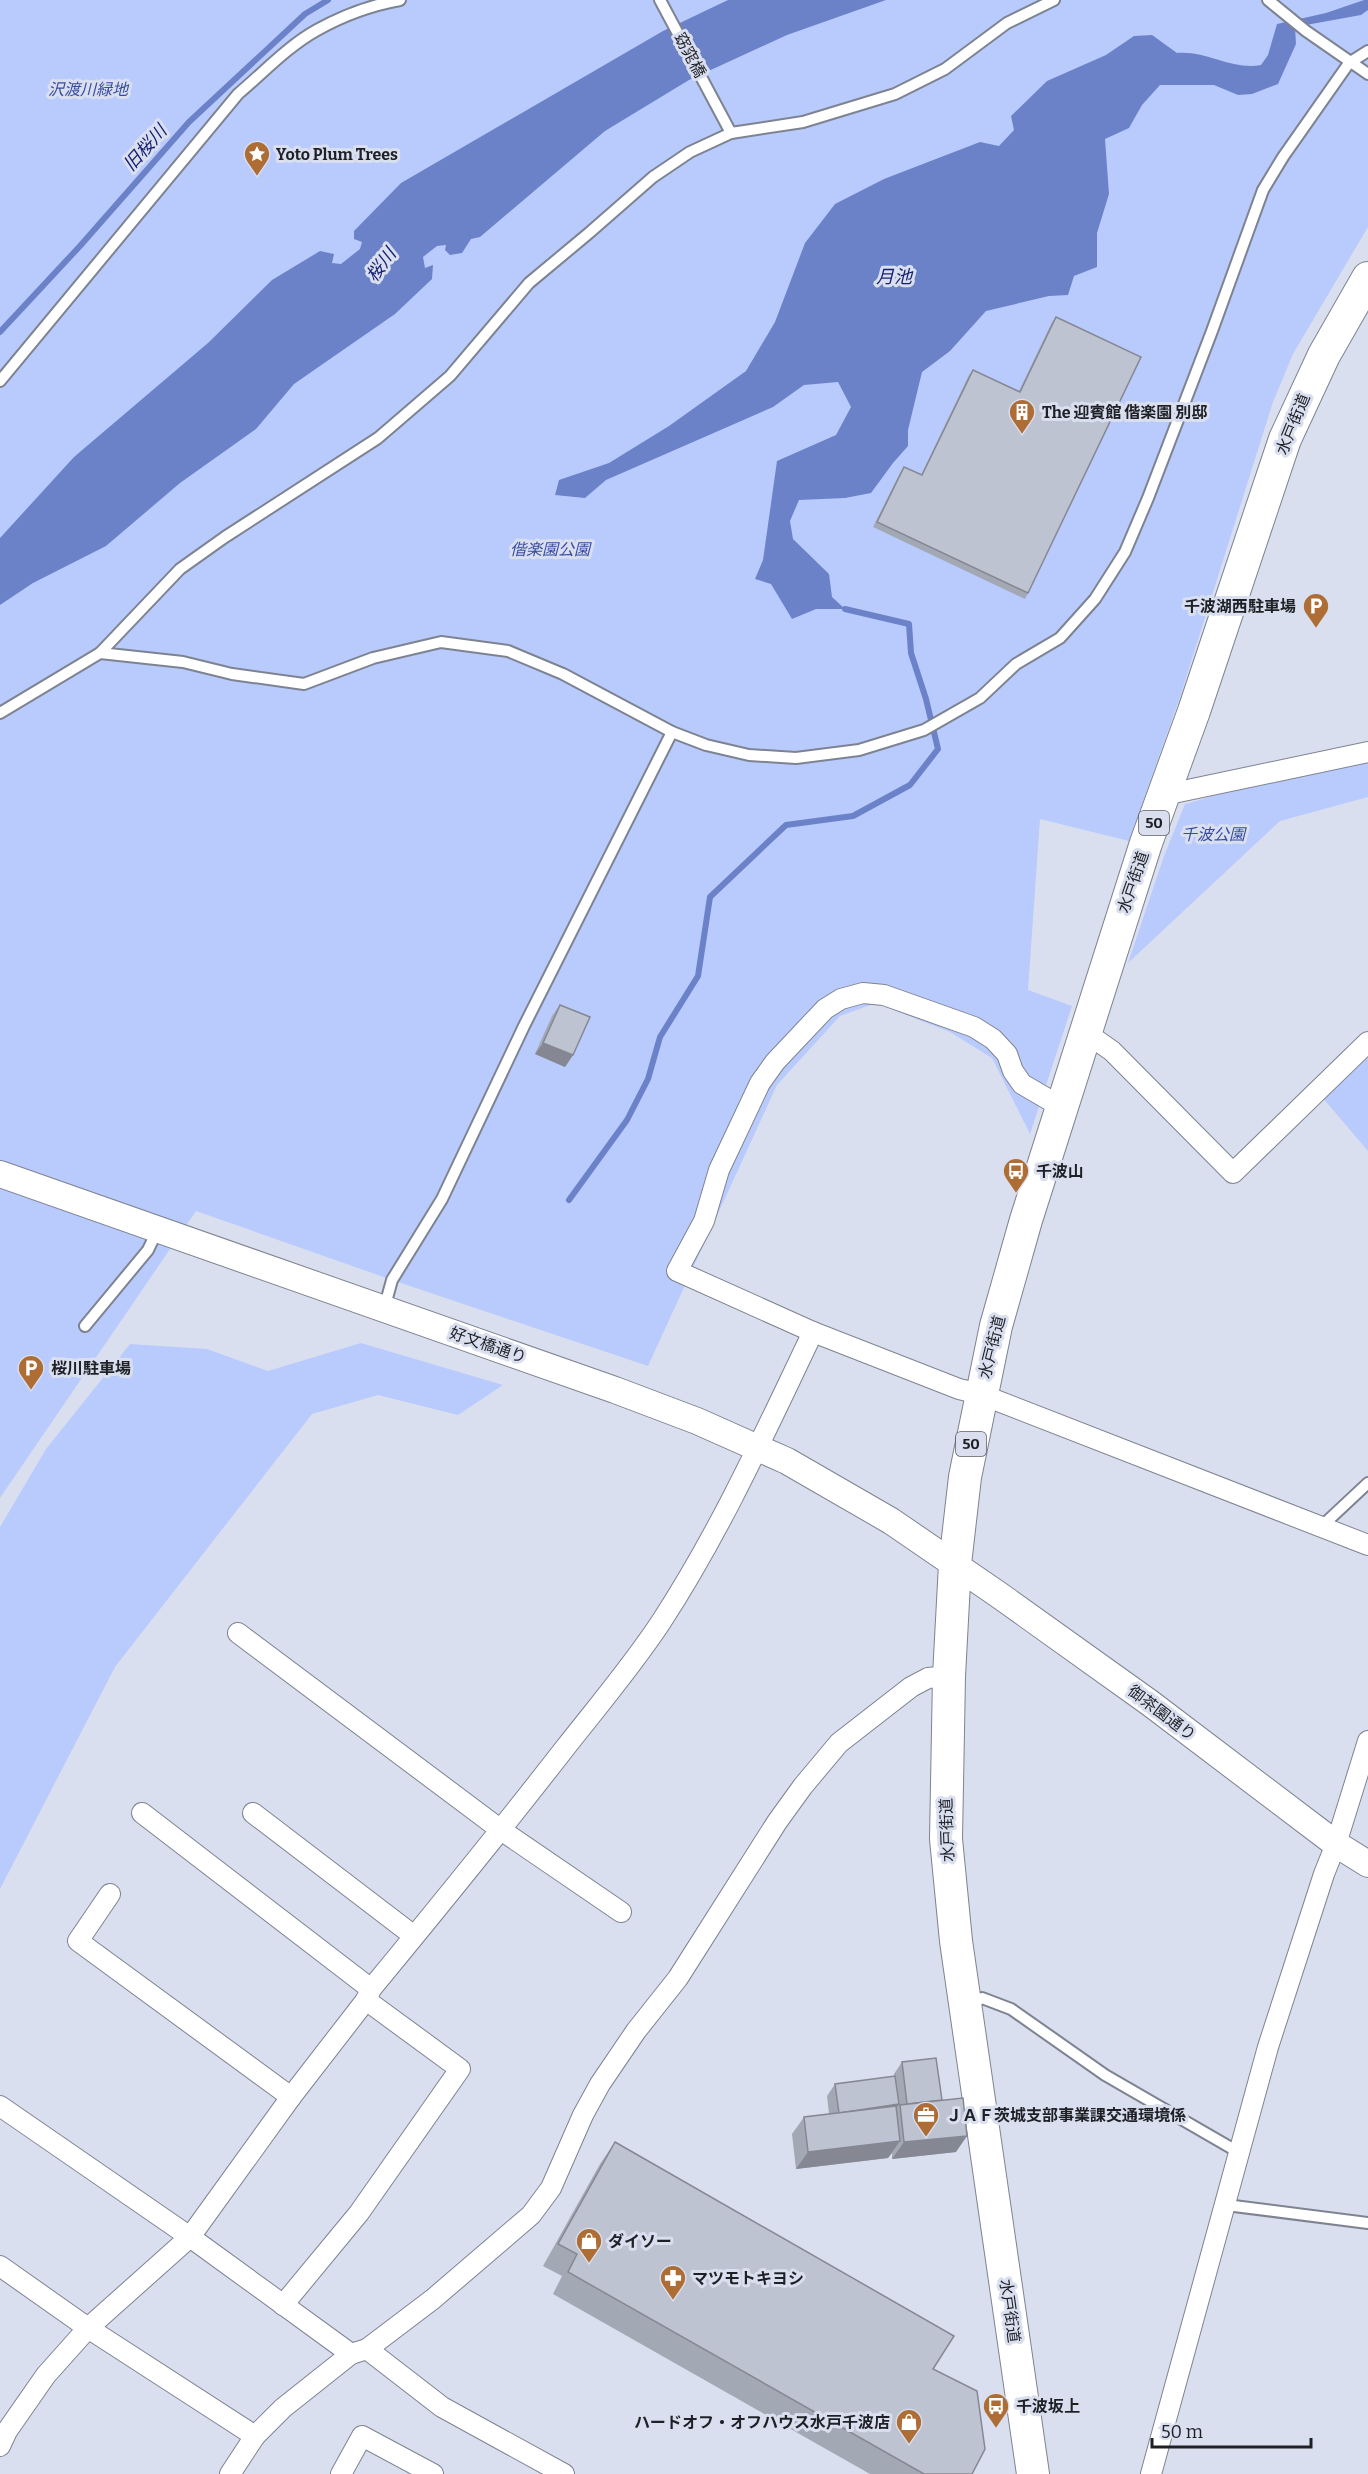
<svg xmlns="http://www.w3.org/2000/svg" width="1368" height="2474" font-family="Bitter,'Noto Sans JP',serif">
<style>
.green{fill:#b9cbfd}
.water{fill:#6b82c8}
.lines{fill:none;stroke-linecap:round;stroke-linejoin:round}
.stream{stroke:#6b82c8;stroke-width:6}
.service-casing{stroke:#7e8391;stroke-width:14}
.minor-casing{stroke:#7e8391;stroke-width:22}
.tertiary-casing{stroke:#7e8391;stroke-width:28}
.primary-casing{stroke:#7e8391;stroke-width:34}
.service{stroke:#fff;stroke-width:10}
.minor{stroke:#fff;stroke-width:20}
.tertiary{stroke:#fff;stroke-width:26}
.primary{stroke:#fff;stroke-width:32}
.wall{fill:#a3a8b5}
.shaded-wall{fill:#858893}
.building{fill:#bec3d2;stroke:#858893;stroke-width:1.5}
.labels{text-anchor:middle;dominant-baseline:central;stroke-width:6;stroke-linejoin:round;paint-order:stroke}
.shield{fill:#dadfef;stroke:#565962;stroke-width:1.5}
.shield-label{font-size:15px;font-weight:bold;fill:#1e2026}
.street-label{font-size:16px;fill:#1e2026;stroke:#dadfef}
.park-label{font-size:16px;font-style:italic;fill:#384da2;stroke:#dadfef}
.poi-label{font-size:16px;font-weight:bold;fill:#1e2026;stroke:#dadfef;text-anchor:start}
.water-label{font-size:18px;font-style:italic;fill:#141e70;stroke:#dadfef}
</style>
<rect width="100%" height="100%" fill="#dadfef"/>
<g class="green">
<polygon points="0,0 1368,0 1368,227 1293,354 1273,402 1180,697 1129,841 1040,819 1028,990 1072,1006 1030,1134 992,1058 950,1032 876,1003 840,1016 777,1085 648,1366 392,1280 196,1211 0,1498"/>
<polygon points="1368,752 1368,797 1280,821 1128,963 1164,856 1185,804"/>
<polygon points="1368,1042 1368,1151 1316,1090"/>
<polygon points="361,1343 503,1385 458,1415 378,1395 312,1414 115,1667 0,1889 0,1527 46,1449 130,1344 207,1349 268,1371"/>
</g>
<g class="water">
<polygon points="728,0 886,0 787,35 689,80 605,131 480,237 471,239 462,253 450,255 445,250 446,245 437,246 423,257 425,268 433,265 432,279 395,314 294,384 256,429 180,483 106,546 33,583 0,605 0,538 74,457 208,343 272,280 320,251 334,254 332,263 341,264 360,249 362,242 354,239 354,231 401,183 663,31"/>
<path d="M 1364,0 L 1368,0 L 1368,10 L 1361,15 L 1295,27 L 1296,44 L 1278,84 L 1252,94 L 1238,95 L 1214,85 L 1160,85 L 1142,105 L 1129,128 L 1105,139 L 1109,194 L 1097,233 L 1097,267 L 1074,276 L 1068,295 L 1049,296 L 986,311 L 950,351 L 922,372 L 908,430 L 908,446 L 893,463 L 871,493 L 845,498 L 799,500 L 790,521 L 793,539 L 829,574 L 832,597 L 845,609 L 816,609 L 792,619 L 771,584 L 755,579 L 763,560 L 777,461 L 836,435 L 851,407 L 838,382 L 804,385 L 773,407 L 606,480 L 585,498 L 555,495 L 559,480 L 609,463 L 669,426 L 746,371 L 775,322 L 805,243 L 835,204 L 884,179 L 980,142 L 999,146 L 1014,130 L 1011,116 L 1047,81 L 1106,55 L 1134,36 L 1152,35 L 1177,53 C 1206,50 1234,71 1261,65 L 1268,55 L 1277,24 L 1326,13 Z"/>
</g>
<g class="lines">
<g class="stream">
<polyline points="0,332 80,246 189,122 305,14 328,0"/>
<polyline points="569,1200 627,1120 648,1079 660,1037 698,976 710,897 786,825 853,816 910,785 938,749 926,699 911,653 909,624 845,609"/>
</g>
<g class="service-casing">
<g id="service">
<polyline points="660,0 731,133"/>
<polyline points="1268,0 1306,31 1368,74"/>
<path d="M 0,381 L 238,94 C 263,73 288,46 317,30 C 342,16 372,5 400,0"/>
<polyline points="100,653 183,662 232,674 304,684 373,658 441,642 508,651 563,674 672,732 706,745 749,755 796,758 859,750 924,730 980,698 1016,664 1060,638 1095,599 1125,552 1148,498 1212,331 1263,190 1283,157 1349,63 1368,51"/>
<polyline points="0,713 100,653 180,569 225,537 378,438 450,376 529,283 589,233 653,177 690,152 731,133 803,122 895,94 945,69 1007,23 1054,0"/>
<polyline points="384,1309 392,1280 442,1199 524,1026 672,732"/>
<polyline points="85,1326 148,1250 158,1229"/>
<polyline points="1322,1526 1368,1483"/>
<polyline points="969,2005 982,1998 1011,2009 1105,2075 1240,2153"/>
<polyline points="1226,2205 1368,2223"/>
</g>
</g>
<g class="minor-casing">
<g id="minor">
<polyline points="1164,795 1368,752"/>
<polyline points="1085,1032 1112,1051 1233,1173 1368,1042"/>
<polyline points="1063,1108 1022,1084 1013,1071 1007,1054 993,1039 974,1027 884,995 863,993 841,999 825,1009 775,1062 760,1083 719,1170 704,1221 677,1271 813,1332 959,1389 980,1394 1368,1545"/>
<polyline points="238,1633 501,1830 621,1912"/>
<polyline points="142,1813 371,1989"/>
<polyline points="253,1813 414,1936"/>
<polyline points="110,1894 78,1941 291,2097"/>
<polyline points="0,2106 190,2237 351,2354"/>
<polyline points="0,2266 88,2328 255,2436"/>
<polyline points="283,2305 359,2213 460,2069 366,2000"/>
<polyline points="367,2349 442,2407 564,2474"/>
<path d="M 0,2446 L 7,2431 L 46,2375 L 88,2328 L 190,2237 L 291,2097 L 366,2000 L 371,1989 C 437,1909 502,1829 565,1748 C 598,1706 632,1666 661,1622 C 721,1530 766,1430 813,1332"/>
<polyline points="230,2474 255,2436 283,2408 351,2354 367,2349 433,2299 531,2215 551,2188 583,2115 600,2084 636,2031 678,1978 777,1822 803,1786 839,1743 911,1687 928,1678 949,1676"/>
<polyline points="341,2474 362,2436 433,2474"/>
<polyline points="1151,2474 1268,2047 1324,1874 1336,1844 1368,1741"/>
</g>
</g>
<g class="tertiary-casing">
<polyline id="tertiary" points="0,1174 615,1390 697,1421 787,1461 891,1521 999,1595 1150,1703 1336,1844 1368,1864"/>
</g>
<g class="primary-casing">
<polyline id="primary" points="1033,2474 956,1941 946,1839 949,1676 955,1564 965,1477 996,1326 1026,1220 1146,843 1194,711 1285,439 1324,355 1368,278"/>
</g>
<use href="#service" class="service"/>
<use href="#minor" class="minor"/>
<use href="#tertiary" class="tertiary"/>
<use href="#primary" class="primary"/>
</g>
<g class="wall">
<polygon points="1056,317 1028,593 1025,599 873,527 900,473 904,467 921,475 969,375 973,370 1019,391 1052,322"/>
<polygon points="560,1005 573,1055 565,1067 535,1054 552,1016"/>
<polygon points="902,2062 942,2100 956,2152 892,2159 892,2153 888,2158 796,2169 792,2134 804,2117 829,2114 827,2096 835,2084 894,2076 894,2074"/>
<polygon points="615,2142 933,2369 972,2474 870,2474 553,2294 562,2276 543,2266 600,2164"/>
</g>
<g class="shaded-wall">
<polygon points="543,1043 573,1055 565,1067 535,1054"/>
<polygon points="899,2104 891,2116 839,2113"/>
<polygon points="967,2136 956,2152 892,2159 904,2142"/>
<polygon points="900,2141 888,2158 796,2169 808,2152"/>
</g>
<g class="building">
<polygon points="1056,317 1141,357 1028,593 877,522 904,467 922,475 973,370 1020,392"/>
<polygon points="560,1005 590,1017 573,1055 543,1043"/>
<polygon points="936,2058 942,2100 907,2104 902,2062"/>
<polygon points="895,2076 899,2104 839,2113 835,2084"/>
<polygon points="963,2098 967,2136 904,2142 900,2105"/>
<polygon points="896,2106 900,2141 808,2152 804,2117"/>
<polygon points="615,2142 954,2336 933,2369 977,2391 985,2449 972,2474 924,2474 568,2272 577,2254 558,2244"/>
</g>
<defs>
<g id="sight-pin" transform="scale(1.35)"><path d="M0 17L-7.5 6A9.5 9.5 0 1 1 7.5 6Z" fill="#ad6d35" stroke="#dadfef"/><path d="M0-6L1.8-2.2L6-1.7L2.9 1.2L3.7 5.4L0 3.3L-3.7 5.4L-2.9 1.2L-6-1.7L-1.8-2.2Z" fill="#fff"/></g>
<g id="building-pin" transform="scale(1.35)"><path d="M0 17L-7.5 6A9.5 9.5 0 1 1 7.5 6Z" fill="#ad6d35" stroke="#dadfef"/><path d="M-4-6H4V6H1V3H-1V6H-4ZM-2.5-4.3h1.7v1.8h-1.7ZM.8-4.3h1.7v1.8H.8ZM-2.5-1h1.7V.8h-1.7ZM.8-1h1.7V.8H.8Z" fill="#fff"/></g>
<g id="parking-pin" transform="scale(1.35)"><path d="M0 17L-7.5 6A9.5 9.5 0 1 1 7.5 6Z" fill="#ad6d35" stroke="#dadfef"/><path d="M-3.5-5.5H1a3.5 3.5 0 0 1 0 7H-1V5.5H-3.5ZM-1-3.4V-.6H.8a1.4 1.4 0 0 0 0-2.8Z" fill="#fff"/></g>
<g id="bus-pin" transform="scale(1.35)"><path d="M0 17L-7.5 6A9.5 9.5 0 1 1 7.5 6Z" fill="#ad6d35" stroke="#dadfef"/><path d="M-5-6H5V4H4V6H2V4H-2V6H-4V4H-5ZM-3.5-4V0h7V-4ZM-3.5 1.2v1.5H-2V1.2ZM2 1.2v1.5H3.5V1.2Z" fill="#fff"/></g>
<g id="office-pin" transform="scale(1.35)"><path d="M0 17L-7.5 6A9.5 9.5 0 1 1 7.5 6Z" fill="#ad6d35" stroke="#dadfef"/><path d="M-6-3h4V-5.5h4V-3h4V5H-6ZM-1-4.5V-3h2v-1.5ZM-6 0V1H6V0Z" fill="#fff"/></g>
<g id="shop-pin" transform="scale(1.35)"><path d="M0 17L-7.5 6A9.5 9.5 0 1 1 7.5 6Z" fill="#ad6d35" stroke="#dadfef"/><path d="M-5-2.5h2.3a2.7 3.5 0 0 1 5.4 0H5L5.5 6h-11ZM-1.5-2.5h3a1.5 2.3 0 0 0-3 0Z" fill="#fff"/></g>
<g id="pharmacy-pin" transform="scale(1.35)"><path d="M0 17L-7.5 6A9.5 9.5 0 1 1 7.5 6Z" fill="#ad6d35" stroke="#dadfef"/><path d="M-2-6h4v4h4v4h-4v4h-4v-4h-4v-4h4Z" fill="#fff"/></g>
</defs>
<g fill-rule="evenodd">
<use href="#sight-pin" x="257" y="154"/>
<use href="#building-pin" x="1022" y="412"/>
<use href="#parking-pin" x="1316" y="606"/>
<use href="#bus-pin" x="1016" y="1171"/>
<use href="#parking-pin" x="31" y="1368"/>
<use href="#office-pin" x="926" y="2115"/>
<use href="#shop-pin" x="589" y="2241"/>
<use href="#pharmacy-pin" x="673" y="2278"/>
<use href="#bus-pin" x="996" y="2406"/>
<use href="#shop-pin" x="909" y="2422"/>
</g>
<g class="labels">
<g class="shield">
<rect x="1139" y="811" width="30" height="24" rx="4.5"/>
<rect x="956" y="1432" width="30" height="24" rx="4.5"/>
</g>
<g class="shield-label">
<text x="1154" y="823">50</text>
<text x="971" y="1444">50</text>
</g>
<g class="street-label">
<text transform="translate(690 55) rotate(62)">窈窕橋</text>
<text transform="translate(1293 424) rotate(-68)">水戸街道</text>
<text transform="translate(1133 882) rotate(-71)">水戸街道</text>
<text transform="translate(488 1345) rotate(19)">好文橋通り</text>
<text transform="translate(992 1347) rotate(-76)">水戸街道</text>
<text transform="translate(1162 1713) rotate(37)">御茶園通り</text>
<text transform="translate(947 1830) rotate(-92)">水戸街道</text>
<text transform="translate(1010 2311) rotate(82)">水戸街道</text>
</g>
<g class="park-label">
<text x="88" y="89">沢渡川緑地</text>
<text x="550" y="549">偕楽園公園</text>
<text x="1213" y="834">千波公園</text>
</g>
<g class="poi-label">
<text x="276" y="154">Yoto Plum Trees</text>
<text x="1042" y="412">The 迎賓館 偕楽園 別邸</text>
<text x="1296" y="606" text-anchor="end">千波湖西駐車場</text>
<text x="1036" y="1171">千波山</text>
<text x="51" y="1368">桜川駐車場</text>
<text x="946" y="2115">ＪＡＦ茨城支部事業課交通環境係</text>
<text x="608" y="2241">ダイソー</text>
<text x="692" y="2278">マツモトキヨシ</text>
<text x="1016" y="2406">千波坂上</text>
<text x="890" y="2422" text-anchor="end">ハードオフ・オフハウス水戸千波店</text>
</g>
<g class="water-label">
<text transform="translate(145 148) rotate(-48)">旧桜川</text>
<text transform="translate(381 265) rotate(-53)">桜川</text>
<text x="894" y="277">月池</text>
</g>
</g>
<path d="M1152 2438v9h159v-9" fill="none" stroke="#1e2026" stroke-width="3"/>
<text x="1161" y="2438" font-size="18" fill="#1e2026" stroke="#dadfef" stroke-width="4.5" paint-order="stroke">50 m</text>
</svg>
